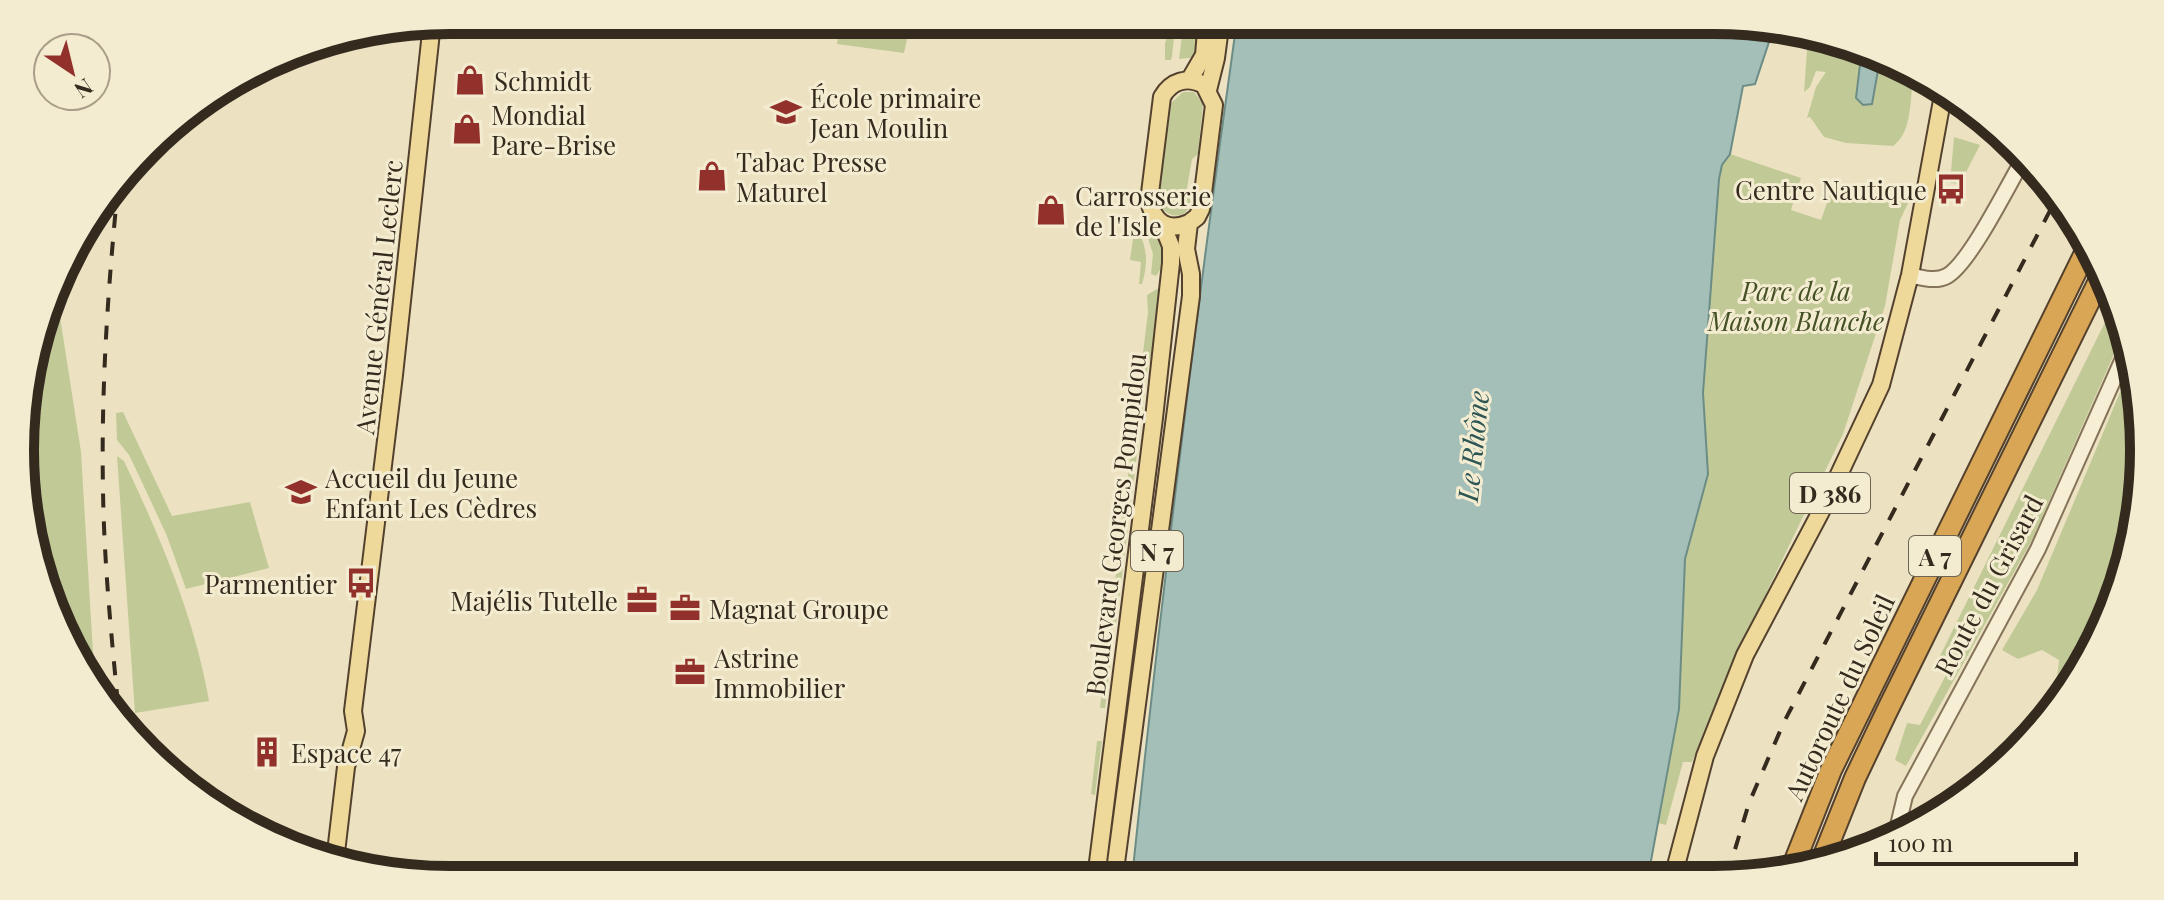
<svg xmlns="http://www.w3.org/2000/svg" width="2164" height="900" font-family="'Playfair Display',serif">
<style>
.farmland{fill:#e1dcb0}
.green{fill:#c1ca96}
.water{fill:#a4bfb8;stroke:#6c8c86;stroke-width:2}
.lines{fill:none;stroke-linecap:round;stroke-linejoin:round}
.minor-casing{stroke:#85735a;stroke-width:18}
.major-casing{stroke:#53412e;stroke-width:20}
.highway-casing{stroke:#53412e;stroke-width:24}
.minor{stroke:#f7efd5;stroke-width:14}
.major{stroke:#eed99b;stroke-width:16}
.highway{stroke:#d9a655;stroke-width:20}
.rail{stroke:#352a1e;stroke-width:4;stroke-dasharray:14 14;stroke-linecap:butt}
.labels{text-anchor:middle;dominant-baseline:central;stroke-width:6;stroke-linejoin:round;paint-order:stroke}
.shield{fill:#f4ecd1;stroke:#6e6454;stroke-width:2}
.shield-label{font-size:24px;font-weight:bold;fill:#352a1e}
.poi-label{font-size:26px;fill:#352a1e;stroke:#f4ecd1;text-anchor:start}
.park-label{font-size:26px;font-style:italic;fill:#445125;stroke:#f4ecd1}
.street-label{font-size:26px;fill:#352a1e;stroke:#f4ecd1}
.water-label{font-size:28px;font-style:italic;fill:#2d5554;stroke:#f4ecd1}
.rim{fill:none;stroke:#352a1e;stroke-width:10}
</style>
<rect width="100%" height="100%" fill="#ece2c2"/>
<polygon class="farmland" points="2131,510 2121,589 2106,617 2128,515"/>
<g class="green">
<polygon points="841,20 911,20 904,53 837,44"/>
<polygon points="1171,20 1176,20 1172,56 1171,60 1165,60 1165,44"/>
<polygon points="1184,20 1199,20 1197,57 1179,59"/>
<path d="M 1808,36 L 1853,43 L 1862,48 L 1856,97 L 1872,104 L 1880,59 L 1913,78 C 1910,100 1912,133 1893,146 L 1846,143 L 1824,137 L 1810,117 L 1807,118 L 1816,87 L 1826,72 L 1816,71 L 1810,87 L 1804,92 Z"/>
<path d="M 1183,92 L 1194,92 L 1203,104 L 1198,154 L 1192,159 L 1186,194 L 1192,202 C 1186,221 1166,219 1158,202 L 1171,103 Z"/>
<polygon points="1954,137 1980,145 1960,184 1950,183"/>
<path d="M 1730,154 L 1801,178 L 1791,210 L 1821,220 L 1832,189 L 1839,185 L 1882,202 L 1890,193 C 1899,191 1904,193 1909,201 L 1900,220 L 1885,306 L 1843,434 L 1730,668 L 1692,762 L 1683,762 L 1666,825 L 1658,823 L 1679,709 L 1685,559 L 1708,474 L 1703,393 L 1717,194 L 1722,165 Z"/>
<path d="M 1146,223 C 1160,239 1171,257 1156,276 L 1151,274 L 1153,254 L 1144,225 Z"/>
<path d="M 1135,225 C 1147,246 1149,260 1142,284 L 1139,284 L 1141,262 L 1130,260 Z"/>
<polygon points="1164,285 1155,341 1148,365 1116,624 1110,623 1148,312 1147,295"/>
<polygon points="56,291 81,452 95,686 77,665 28,533 28,367"/>
<polygon points="2112,308 2121,338 2032,540 1906,766 1895,760 1907,723 1920,725 1948,671 1938,660"/>
<polygon points="2129,371 2143,422 2131,510 2128,515 2106,617 2053,714 2059,660 2042,650 2018,659 2002,650 2037,590"/>
<polygon points="123,412 172,516 250,502 269,568 186,589 167,536 140,478 129,455 117,440 116,413"/>
<path d="M 117,456 L 124,461 C 161,539 194,616 209,701 L 135,713 Z"/>
<polygon points="1108,640 1113,641 1105,708 1100,708"/>
<polygon points="1097,741 1102,741 1095,795 1091,794"/>
</g>
<g class="water">
<path d="M 1237,20 L 1714,20 L 1773,30 L 1755,84 L 1743,86 L 1730,154 L 1722,165 L 1719,179 L 1703,393 L 1708,474 L 1685,559 L 1679,709 L 1648,877 L 1132,878 C 1162,591 1197,305 1237,20 Z"/>
<polygon points="1862,48 1880,59 1872,104 1863,105 1856,98"/>
</g>
<g class="lines">
<g class="minor-casing">
<g id="minor">
<path d="M 1910,275 C 1922,278 1936,282 1947,276 C 1970,263 2008,185 2023,160"/>
<polyline points="1895,838 1905,796 2038,549 2125,354"/>
</g>
</g>
<g class="major-casing">
<g id="major">
<polyline points="1190,79 1204,55 1207,20"/>
<polyline points="1208,90 1216,58 1221,20"/>
<polyline points="335,861 346,767 356,731 353,711 394,375 432,23"/>
<polyline points="1673,877 1705,756 1745,655 1827,500 1881,385 1910,275 1943,95"/>
<polyline points="1096,878 1154,418 1171,263 1171,246 1162,224"/>
<path d="M 1114,878 L 1191,296 L 1191,274 L 1186,249 L 1189,223 L 1197,217 L 1201,209 L 1214,105 L 1204,85 C 1187,76 1171,81 1162,97 L 1149,201 C 1154,223 1168,232 1189,223"/>
</g>
</g>
<g class="highway-casing">
<g id="highway">
<polyline points="1821,863 1855,778 1887,711 2103,273"/>
<polyline points="1791,871 1831,770 2089,245"/>
</g>
</g>
<use href="#minor" class="minor"/>
<use href="#major" class="major"/>
<use href="#highway" class="highway"/>
<g class="rail">
<path d="M 118,186 C 108,287 101,388 103,490 C 104,565 112,641 119,715"/>
<polyline points="1727,876 1749,803 1784,722 2055,201"/>
</g>
</g>
<defs>
<g id="shop-bare" transform="scale(2.4)"><path d="M-5-2.5h2.3a2.7 3.5 0 0 1 5.4 0H5L5.5 6h-11ZM-1.5-2.5h3a1.5 2.3 0 0 0-3 0Z" fill="#92312c" stroke="#f4ecd1" stroke-width="2.5" paint-order="stroke"/></g>
<g id="school-bare" transform="scale(2.4)"><path d="M0-5L7-2L0 1L-7-2ZM-4 1L0 2.5L4 1V4Q0 6-4 4Z" fill="#92312c" stroke="#f4ecd1" stroke-width="2.5" paint-order="stroke"/></g>
<g id="bus-bare" transform="scale(2.4)"><path d="M-5-6H5V4H4V6H2V4H-2V6H-4V4H-5ZM-3.5-4V0h7V-4ZM-3.5 1.2v1.5H-2V1.2ZM2 1.2v1.5H3.5V1.2Z" fill="#92312c" stroke="#f4ecd1" stroke-width="2.5" paint-order="stroke"/></g>
<g id="office-bare" transform="scale(2.4)"><path d="M-6-3h4V-5.5h4V-3h4V5H-6ZM-1-4.5V-3h2v-1.5ZM-6 0V1H6V0Z" fill="#92312c" stroke="#f4ecd1" stroke-width="2.5" paint-order="stroke"/></g>
<g id="building-bare" transform="scale(2.4)"><path d="M-4-6H4V6H1V3H-1V6H-4ZM-2.5-4.3h1.7v1.8h-1.7ZM.8-4.3h1.7v1.8H.8ZM-2.5-1h1.7V.8h-1.7ZM.8-1h1.7V.8H.8Z" fill="#92312c" stroke="#f4ecd1" stroke-width="2.5" paint-order="stroke"/></g>
</defs>
<g fill-rule="evenodd">
<use href="#shop-bare" x="470" y="80"/>
<use href="#school-bare" x="786" y="112"/>
<use href="#shop-bare" x="467" y="129"/>
<use href="#shop-bare" x="712" y="176"/>
<use href="#bus-bare" x="1951" y="189"/>
<use href="#shop-bare" x="1051" y="210"/>
<use href="#school-bare" x="301" y="492"/>
<use href="#bus-bare" x="361" y="583"/>
<use href="#office-bare" x="642" y="600"/>
<use href="#office-bare" x="685" y="608"/>
<use href="#office-bare" x="690" y="672"/>
<use href="#building-bare" x="267" y="752"/>
</g>
<g class="labels">
<g class="shield">
<rect x="1790" y="473" width="80" height="40" rx="6"/>
<rect x="1131" y="531" width="52" height="40" rx="6"/>
<rect x="1909" y="536" width="52" height="40" rx="6"/>
</g>
<g class="shield-label">
<text x="1830" y="493">D 386</text>
<text x="1157" y="551">N 7</text>
<text x="1935" y="556">A 7</text>
</g>
<g class="poi-label">
<text x="494" y="80">Schmidt</text>
<text x="810" y="97">École primaire<tspan x="810" dy="30">Jean Moulin</tspan></text>
<text x="491" y="114">Mondial<tspan x="491" dy="30">Pare-Brise</tspan></text>
<text x="736" y="161">Tabac Presse<tspan x="736" dy="30">Maturel</tspan></text>
<text x="1927" y="189" text-anchor="end">Centre Nautique</text>
<text x="1075" y="195">Carrosserie<tspan x="1075" dy="30">de l'Isle</tspan></text>
<text x="325" y="477">Accueil du Jeune<tspan x="325" dy="30">Enfant Les Cèdres</tspan></text>
<text x="337" y="583" text-anchor="end">Parmentier</text>
<text x="618" y="600" text-anchor="end">Majélis Tutelle</text>
<text x="709" y="608">Magnat Groupe</text>
<text x="714" y="657">Astrine<tspan x="714" dy="30">Immobilier</tspan></text>
<text x="291" y="752">Espace 47</text>
</g>
<g class="park-label">
<text x="1796" y="290">Parc de la<tspan x="1796" dy="30">Maison Blanche</tspan></text>
</g>
<g class="street-label">
<text transform="translate(378 297) rotate(-84)">Avenue Général Leclerc</text>
<text transform="translate(1115 524) rotate(-83)">Boulevard Georges Pompidou</text>
<text transform="translate(1988 585) rotate(-62)">Route du Grisard</text>
<text transform="translate(1839 697) rotate(-65)">Autoroute du Soleil</text>
</g>
<g class="water-label">
<text transform="translate(1472 446) rotate(-84)">Le Rhône</text>
</g>
</g>
<path d="M0 0H2164V900H0ZM450 34H1714A416 416 0 0 1 2130 450V450A416 416 0 0 1 1714 866H450A416 416 0 0 1 34 450V450A416 416 0 0 1 450 34Z" fill="#f4ecd1" fill-rule="evenodd"/>
<path class="rim" d="M450 34H1714A416 416 0 0 1 2130 450V450A416 416 0 0 1 1714 866H450A416 416 0 0 1 34 450V450A416 416 0 0 1 450 34Z"/>
<g transform="translate(72 72) rotate(145)"><circle r="38" fill="#f4ecd1" stroke="#a89e89" stroke-width="2"/>
<path d="M0-6L14 30L0 20L-14 30Z" fill="#92312c"/>
<text y="-12" font-size="22" font-weight="bold" text-anchor="middle" fill="#352a1e">N</text>
</g>
<path d="M1876 852v12h200v-12" fill="none" stroke="#352a1e" stroke-width="4"/>
<text x="1888" y="852" font-size="24" fill="#352a1e" stroke="#f4ecd1" stroke-width="6" paint-order="stroke">100 m</text>
</svg>
